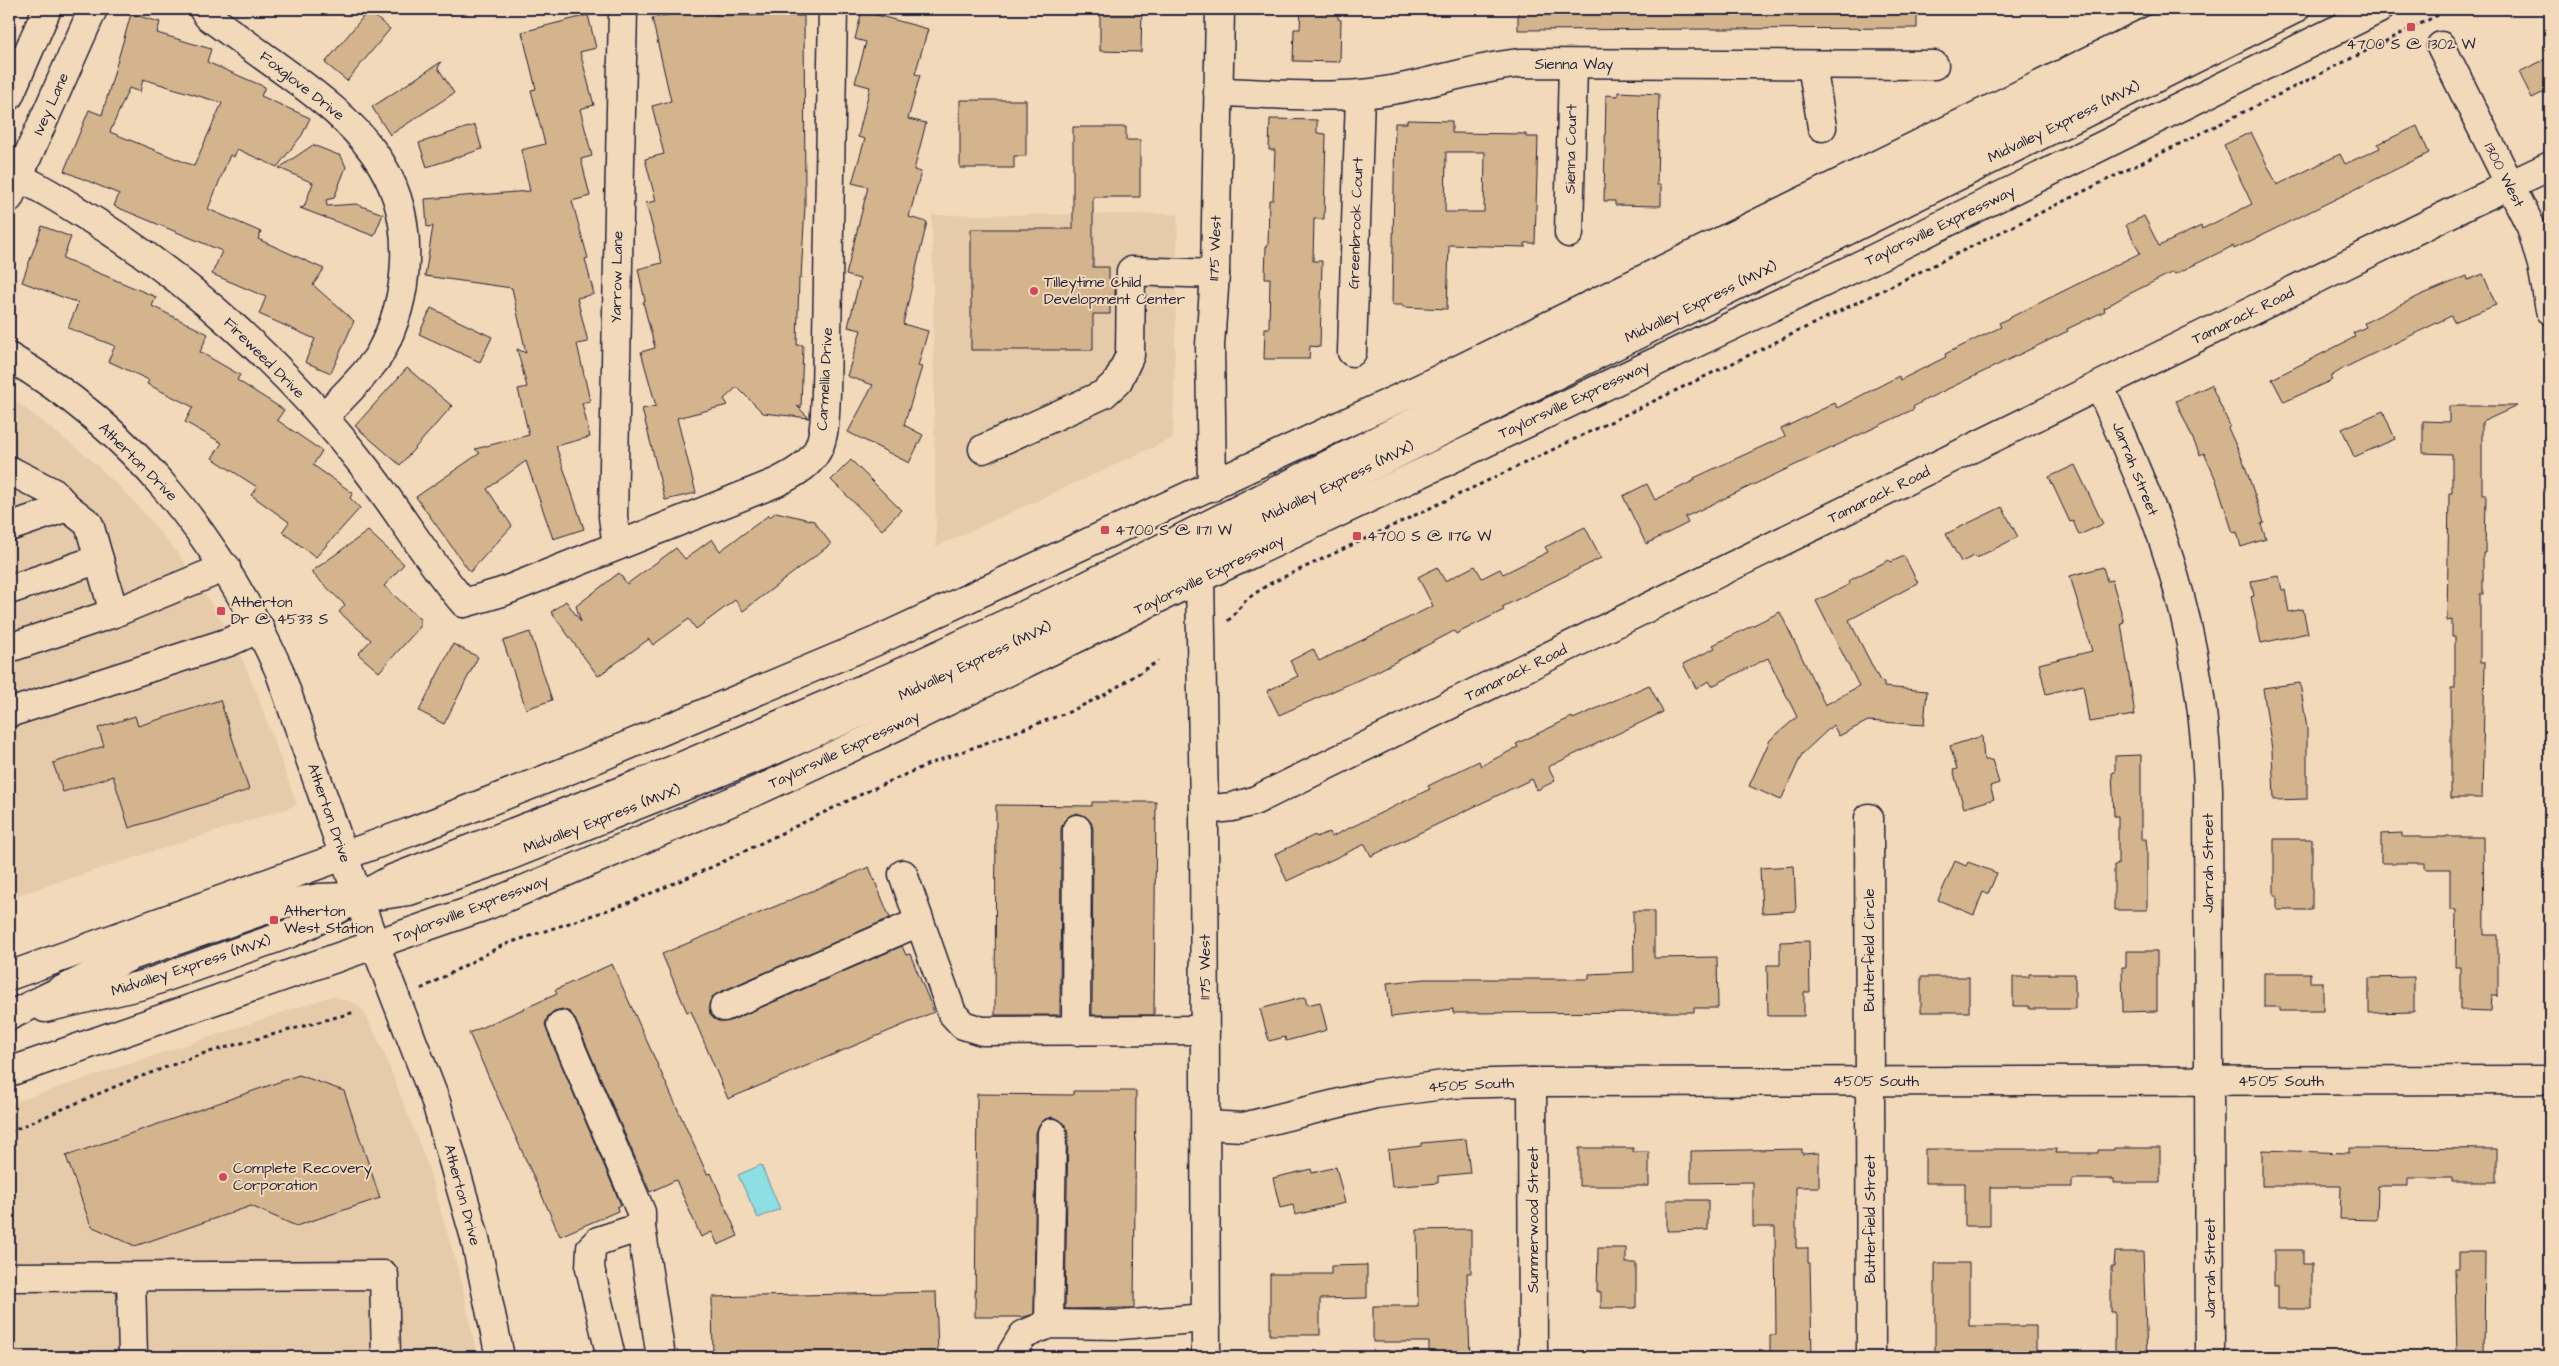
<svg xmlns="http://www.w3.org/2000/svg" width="2559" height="1366" font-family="'Architects Daughter',sans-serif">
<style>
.built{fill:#e5cbaa}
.water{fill:#8ddfe3;stroke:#6293a0}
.building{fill:#d3b48d;stroke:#22223b;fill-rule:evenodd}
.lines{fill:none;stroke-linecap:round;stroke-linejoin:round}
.minor-casing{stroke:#22223b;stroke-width:31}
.major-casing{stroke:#22223b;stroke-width:31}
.path{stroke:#22223b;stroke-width:3;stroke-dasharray:4 4;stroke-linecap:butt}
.minor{stroke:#f2d9ba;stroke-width:28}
.major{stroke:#f2d9ba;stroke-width:28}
.poi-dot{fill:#d1495b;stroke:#f2d9ba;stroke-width:2}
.labels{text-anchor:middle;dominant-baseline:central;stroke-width:4;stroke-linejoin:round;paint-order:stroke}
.poi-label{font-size:15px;fill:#22223b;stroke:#f2d9ba;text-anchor:start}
.street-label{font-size:15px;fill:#22223b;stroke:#f2d9ba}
</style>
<rect width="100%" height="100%" fill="#f2d9ba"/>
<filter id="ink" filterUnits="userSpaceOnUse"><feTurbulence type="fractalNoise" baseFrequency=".02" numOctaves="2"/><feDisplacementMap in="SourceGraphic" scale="10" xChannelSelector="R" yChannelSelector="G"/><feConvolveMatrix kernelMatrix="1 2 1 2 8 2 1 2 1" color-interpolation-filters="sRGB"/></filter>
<g filter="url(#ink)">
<g class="built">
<polygon points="1178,214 1173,438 936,547 932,215"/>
<polygon points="9,396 89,458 132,499 180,556 233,638 256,691 297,805 9,898"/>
<polygon points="332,996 355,1003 363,1010 382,1048 427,1164 462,1283 477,1357 9,1357 9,1104"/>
</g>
<polygon class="water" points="761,1165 780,1209 758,1218 738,1175"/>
<g class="building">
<polygon points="694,9 714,9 715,15 804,16 805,205 801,278 799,278 797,345 803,345 801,408 797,406 809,418 763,413 737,387 724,399 728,405 677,418 696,493 665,500 642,409 656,406 641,352 655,348 643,302 645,301 638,269 662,263 646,203 656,201 645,159 664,154 652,106 671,101 652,18"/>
<polygon points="1100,9 1142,9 1141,52 1100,51"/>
<polygon points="1301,9 1338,9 1338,19 1341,20 1340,62 1293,61 1294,29 1300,29"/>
<polygon points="1518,9 1917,9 1917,28 1518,30"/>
<polygon points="368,11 390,29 347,81 325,63"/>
<polygon points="862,11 928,29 915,74 920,75 908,119 926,123 914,170 921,172 909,217 927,222 903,324 928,331 918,366 922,367 904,425 923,435 909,463 848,432 873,385 847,376 861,330 848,327 860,279 846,275 868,187 852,183 865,139 858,137 870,87 855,83 866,42 855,39"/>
<path d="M 131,14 L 160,22 L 157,33 L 211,49 L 207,62 L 265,87 L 261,96 L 310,118 L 302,135 L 277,167 L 237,149 L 234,157 L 230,155 L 208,209 L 261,232 L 258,239 L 324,269 L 313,285 L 354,321 L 331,373 L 305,362 L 315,339 L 259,314 L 266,297 L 212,274 L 222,251 L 114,206 L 119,194 L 64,171 L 89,110 L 102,115 ZM 143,79 L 222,103 L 194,166 L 110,132 L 129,88 L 140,92 Z"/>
<polygon points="588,15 596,48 580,52 594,105 580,109 592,156 581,159 590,196 572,201 588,258 585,259 594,294 577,298 588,342 577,344 590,401 582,403 590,437 556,446 584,529 553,539 526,461 487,489 512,526 470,572 416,497 480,453 475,449 529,435 518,389 527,387 517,349 526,353 512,288 425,276 433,226 427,227 425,199 530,191 521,150 545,144 531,90 536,89 522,32"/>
<polygon points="2550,57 2550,89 2532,98 2519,72"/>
<polygon points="441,62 438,68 454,93 390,135 372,107"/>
<polygon points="1618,92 1659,94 1657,185 1661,185 1661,206 1615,205 1615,201 1604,201 1606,95 1618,96"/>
<polygon points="960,100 1026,100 1026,156 1014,156 1014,168 960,168"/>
<polygon points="1270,119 1317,120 1317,133 1326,134 1324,219 1314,219 1313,261 1322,261 1320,347 1310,346 1309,359 1264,359 1265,328 1269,328 1270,278 1265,278 1266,246 1268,246 1269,200 1273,200 1275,150 1269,150"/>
<path d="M 1407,120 L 1452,121 L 1452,133 L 1526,134 L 1526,137 L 1538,137 L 1535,243 L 1525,243 L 1525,247 L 1449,245 L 1447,309 L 1403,307 L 1403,305 L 1392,305 L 1395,123 L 1407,123 ZM 1446,152 L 1485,152 L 1484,212 L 1445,212 Z"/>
<polygon points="475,125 482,149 427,167 419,143"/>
<polygon points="2417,126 2429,153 2234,249 2233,246 2175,274 2173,272 2127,295 2104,308 2105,311 2067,329 2068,331 1927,399 1913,407 1914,409 1685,517 1688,523 1646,544 1623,496 1647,484 1655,500 1695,480 1694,478 1785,436 1781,429 1835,403 1837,408 1899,376 1900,380 1946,357 1945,354 2001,327 1999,323 2140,253 2126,225 2144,216 2159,246 2201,226 2202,229 2252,204 2224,145 2251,132 2277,185 2340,154 2345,164 2380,148 2378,144"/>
<polygon points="1073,127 1126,127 1126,140 1140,140 1140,197 1093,197 1093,267 1109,267 1109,279 1115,279 1115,302 1110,302 1110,314 1093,314 1093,350 971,350 971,229 1073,229"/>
<polygon points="313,145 341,156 346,167 334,198 326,200 327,206 356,204 383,214 374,236 300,208 304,207 313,183 279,168"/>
<polygon points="42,226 71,237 63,258 156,297 152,306 208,334 200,352 240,375 237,380 284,410 277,420 322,451 313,465 353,493 350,498 360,508 316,557 282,532 289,522 251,495 257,487 212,458 222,443 185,422 193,407 147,384 149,380 108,361 115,346 68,328 78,303 22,282"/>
<polygon points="2483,274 2496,305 2454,322 2451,316 2344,368 2330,377 2332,380 2284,402 2272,379 2355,337 2353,333 2366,327 2364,323 2421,295 2467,276 2468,280"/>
<polygon points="431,308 492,337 480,362 419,334"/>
<polygon points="407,368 452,406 400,465 355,426"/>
<polygon points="2211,385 2230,426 2228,428 2244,463 2264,523 2261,524 2266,539 2241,547 2237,532 2233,533 2216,480 2204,453 2200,455 2176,401"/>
<polygon points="2449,406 2517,406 2482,422 2482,494 2486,494 2485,553 2483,553 2483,594 2480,594 2480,662 2485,662 2482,798 2451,798 2451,688 2455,688 2455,636 2452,636 2452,620 2447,621 2449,493 2452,493 2452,454 2423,453 2423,421 2449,422"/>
<polygon points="2383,411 2395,439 2354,457 2342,429"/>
<polygon points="851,460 901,510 882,530 831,480"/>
<polygon points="2075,465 2103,524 2079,535 2073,521 2070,522 2049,477"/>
<polygon points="2002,507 2018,537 1976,558 1974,556 1961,562 1946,534"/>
<polygon points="776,512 814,521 831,544 743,611 735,600 696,629 689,619 653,645 649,639 598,676 551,612 566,601 581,622 576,606 619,573 627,584 676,548 685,559 712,539 720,551 769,515 770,517"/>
<polygon points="1585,527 1601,558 1502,607 1504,610 1456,634 1454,631 1374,673 1279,715 1267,691 1298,676 1290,661 1313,649 1319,661 1433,606 1418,577 1437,567 1445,581 1475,566 1482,578 1500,569 1503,574 1548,552 1545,547"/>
<polygon points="368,531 404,564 384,586 420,619 420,627 379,672 358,654 371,640 339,612 345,605 311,572"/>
<polygon points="1904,556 1918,583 1849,620 1880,681 1884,682 1884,687 1927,691 1924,725 1868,721 1839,736 1833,725 1802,754 1781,800 1749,786 1770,740 1797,717 1768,658 1712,686 1709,681 1696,688 1683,664 1715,648 1713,645 1780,612 1825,705 1859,686 1816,601 1850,584 1848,581 1889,560 1891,562"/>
<polygon points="2103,567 2107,581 2112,580 2124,622 2121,623 2135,715 2089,722 2083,685 2046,694 2039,664 2092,651 2070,576"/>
<polygon points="2279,576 2282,590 2285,590 2289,612 2303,609 2308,633 2261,643 2251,597 2254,596 2251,581"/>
<polygon points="530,632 552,700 526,709 503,641"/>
<polygon points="453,644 478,657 444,724 419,711"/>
<polygon points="2300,683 2307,729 2307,799 2274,800 2272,750 2263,688"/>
<polygon points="1649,685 1663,712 1548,767 1555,781 1537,790 1532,779 1371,856 1365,844 1287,881 1275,854 1315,835 1316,837 1329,832 1331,837 1430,789 1428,786 1479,761 1481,766 1518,747 1516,744 1572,717 1573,719"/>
<polygon points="220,700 249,790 129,828 113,776 63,792 53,763 104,746 98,728 135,716 138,726"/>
<polygon points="1982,736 1984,760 1992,760 1999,783 1990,786 1994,799 1964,808 1953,770 1957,769 1950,746"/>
<polygon points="2141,755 2141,839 2146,839 2147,849 2147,910 2114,910 2114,865 2118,865 2118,816 2114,816 2112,773 2115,772 2115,756"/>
<polygon points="1092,802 1156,802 1154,1015 1092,1015 1093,829 1091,822 1085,816 1077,813 1069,816 1064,821 1061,829 1060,1015 995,1015 996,805 1092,806"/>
<polygon points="2402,833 2402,837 2483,837 2484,935 2498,935 2498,996 2492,996 2491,1011 2460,1010 2460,967 2455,967 2456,910 2450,910 2450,869 2425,869 2425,863 2381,863 2381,834"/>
<polygon points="2274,839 2312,839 2312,910 2277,910 2277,895 2274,895"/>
<polygon points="1955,861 1966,866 1968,862 1997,873 1988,894 1983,892 1974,915 1938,900"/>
<polygon points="1794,866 1796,911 1762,913 1760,868"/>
<polygon points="869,867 890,918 718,993 712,997 709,1005 710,1014 714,1019 722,1022 730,1021 902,946 906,955 910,954 934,1012 728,1099 691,1011 687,1012 662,954"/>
<polygon points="1633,911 1654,911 1654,958 1717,957 1718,1008 1694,1008 1694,1012 1453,1013 1453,1009 1391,1017 1387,983 1425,979 1589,979 1589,974 1634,972"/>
<polygon points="1809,941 1810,992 1804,992 1804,1016 1768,1016 1767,965 1780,965 1780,942"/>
<polygon points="2126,951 2157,951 2157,1011 2123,1012 2122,967 2126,967"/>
<polygon points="612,964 707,1174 711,1173 738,1236 718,1245 712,1232 701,1237 676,1180 650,1192 575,1019 570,1012 562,1009 554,1011 548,1016 545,1024 547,1031 621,1205 617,1207 618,1211 560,1236 469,1033 557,994 555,990"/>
<polygon points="2264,973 2310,973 2310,982 2323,982 2323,1011 2280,1011 2280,1007 2264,1007"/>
<polygon points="2029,974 2075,974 2075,1009 2029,1009 2029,1006 2013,1006 2013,977 2029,977"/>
<rect x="1921" y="977" width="48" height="35"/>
<polygon points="2414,977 2414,1012 2369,1013 2369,978"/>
<polygon points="1305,997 1307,1005 1320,1002 1327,1030 1286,1041 1285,1037 1269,1041 1260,1009"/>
<polygon points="299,1075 344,1091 380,1198 296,1226 251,1206 135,1246 91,1226 66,1156"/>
<polygon points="1073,1091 1136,1091 1134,1308 1065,1309 1068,1133 1066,1126 1060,1120 1052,1117 1045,1119 1039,1125 1036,1133 1034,1314 1024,1317 975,1317 977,1094 1073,1095"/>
<polygon points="1466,1139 1470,1173 1438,1176 1438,1183 1392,1187 1388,1150 1421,1146 1421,1143"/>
<polygon points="1579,1148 1633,1148 1633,1152 1649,1152 1649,1186 1579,1186"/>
<polygon points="2114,1148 2160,1148 2160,1183 2114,1183 2114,1179 2072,1179 2072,1187 1990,1187 1990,1226 1965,1226 1965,1183 1925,1183 1925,1149 2057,1149 2056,1153 2098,1153 2098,1150 2114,1150"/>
<polygon points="2349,1148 2497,1149 2497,1182 2452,1182 2452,1178 2408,1178 2408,1186 2378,1186 2377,1220 2340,1219 2341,1186 2262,1186 2262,1150 2349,1153"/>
<polygon points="1802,1149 1802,1154 1819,1153 1819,1187 1796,1187 1796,1248 1808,1248 1808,1263 1810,1263 1812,1357 1770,1357 1770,1335 1776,1335 1775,1227 1753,1227 1753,1182 1691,1183 1691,1151"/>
<polygon points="1336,1167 1345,1203 1295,1215 1293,1205 1280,1208 1273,1178 1311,1169 1312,1173"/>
<polygon points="1667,1200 1708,1200 1708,1230 1667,1231"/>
<polygon points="1471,1229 1471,1273 1467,1273 1470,1357 1429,1357 1429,1342 1373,1342 1373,1306 1418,1306 1417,1230"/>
<polygon points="1598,1248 1626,1248 1626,1263 1636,1263 1636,1308 1601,1308 1601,1292 1597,1292"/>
<polygon points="2274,1250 2303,1250 2303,1264 2312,1264 2312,1309 2278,1309 2278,1286 2274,1286"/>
<polygon points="2115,1252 2143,1252 2147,1357 2115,1357 2115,1312 2111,1312 2111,1267 2114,1267"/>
<polygon points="2459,1252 2485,1252 2484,1357 2457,1357 2455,1268 2459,1268"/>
<polygon points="1935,1263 1969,1263 1969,1326 2036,1326 2036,1357 1935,1357"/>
<polygon points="1367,1265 1367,1298 1320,1299 1320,1335 1270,1335 1270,1274 1331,1274 1331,1266"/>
<polygon points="936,1292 938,1355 713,1357 712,1297"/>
</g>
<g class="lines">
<g class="minor-casing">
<g id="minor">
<path d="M 203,9 L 208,16 C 235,36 262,55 288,74 C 355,123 409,170 405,261 C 404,293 395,326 379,355 C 367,374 340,399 324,417"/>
<polyline points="2441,46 2531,227 2542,265 2550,310"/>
<polyline points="1812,65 1822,127"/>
<path d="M 1218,92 C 1265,93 1314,98 1360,94 C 1415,90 1467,68 1522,63 L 1934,65"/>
<polyline points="9,96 47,9"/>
<path d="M 9,173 C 33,183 56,197 78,211 C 187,276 289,369 366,469 C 400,513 428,561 464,603 L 502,592 L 775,483 C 825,460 824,443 826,392 L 833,9"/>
<polyline points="9,198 93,9"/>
<polyline points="1569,233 1573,64"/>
<polyline points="1352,352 1360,95"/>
<path d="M 9,357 C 133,429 221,541 279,670 L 375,945 L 436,1102 L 475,1238 L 500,1357"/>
<path d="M 2100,387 C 2121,436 2145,486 2162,537 C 2190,619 2205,703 2208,789 L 2210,1357"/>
<polyline points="983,449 1104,394 1118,381 1130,355 1131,271 1215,274"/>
<polyline points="9,470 54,493 67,507"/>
<polyline points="1212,487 1210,345 1215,274 1220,9"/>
<polyline points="9,527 67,507 89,524 114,613"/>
<polyline points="617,546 613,517 623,9"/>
<polyline points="1200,578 1204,810 1206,1357"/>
<polyline points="9,590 99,559"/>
<polyline points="9,648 114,613 226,567"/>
<polyline points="9,713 229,642 260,628"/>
<polyline points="1204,810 1232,807 1254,801 2471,203 2550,166"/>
<polyline points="1869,818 1871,1357"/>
<polyline points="903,874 952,1013 963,1025 982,1031 1205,1030"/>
<polyline points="724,1007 919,922"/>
<polyline points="45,1008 143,985 291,933 322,918 392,879 652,779 891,677 1072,593 1633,312 2248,9"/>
<polyline points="9,1016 131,956 282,904 319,898 375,896 409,891 496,861 770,752 922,686 1030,635 2295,9"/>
<polyline points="561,1025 641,1212 641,1227"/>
<polyline points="1076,1031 1077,829"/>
<polyline points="1532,1082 1533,1357"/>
<polyline points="1206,1125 1243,1127 1376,1094 1451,1084 1532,1082 2550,1080"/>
<polyline points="9,1277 384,1275 386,1357"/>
<polyline points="131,1277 133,1357"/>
<polyline points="1049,1324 1052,1133"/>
<polyline points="611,1357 590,1268 591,1248 598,1241 641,1227 661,1357"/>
<polyline points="1012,1357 1012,1353 1023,1335 1049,1324 1120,1325 1206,1318"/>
</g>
</g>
<g class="major-casing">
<g id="major">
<polyline points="9,976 410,832 569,770 874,642 1423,387 2195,9"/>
<polyline points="9,1072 488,905 761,789 874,737 1200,578 1875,258 2379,9"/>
</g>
</g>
<g class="path">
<path d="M 1228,621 L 1247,599 L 1269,584 C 1666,398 2059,205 2450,9"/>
<polyline points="421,989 503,945 626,904 714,866 868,791 929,764 1069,712 1106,694 1158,661"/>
<polyline points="9,1132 126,1082 202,1054 355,1012"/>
</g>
<use href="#minor" class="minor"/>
<use href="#major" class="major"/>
</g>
</g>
<g class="poi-dot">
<rect x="2406" y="22" width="10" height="10" rx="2.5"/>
<circle cx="1034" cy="291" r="5"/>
<rect x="1100" y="525" width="10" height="10" rx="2.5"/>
<rect x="1352" y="531" width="10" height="10" rx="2.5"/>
<rect x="216" y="606" width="10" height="10" rx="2.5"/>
<rect x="269" y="915" width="10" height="10" rx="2.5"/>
<circle cx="223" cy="1177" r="5"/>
</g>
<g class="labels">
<g class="poi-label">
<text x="2411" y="44" text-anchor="middle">4700 S @ 1302 W</text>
<text x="1044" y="282">Tilleytime Child<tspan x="1044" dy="17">Development Center</tspan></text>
<text x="1115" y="530">4700 S @ 1171 W</text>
<text x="1367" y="536">4700 S @ 1176 W</text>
<text x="231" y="602">Atherton<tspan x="231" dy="17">Dr @ 4533 S</tspan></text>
<text x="284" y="911">Atherton<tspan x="284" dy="17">West Station</tspan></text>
<text x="233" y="1168">Complete Recovery<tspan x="233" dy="17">Corporation</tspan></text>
</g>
<g class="street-label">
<text x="1574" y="64">Sienna Way</text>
<text transform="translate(302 86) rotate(38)">Foxglove Drive</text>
<text transform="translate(51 104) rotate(-66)">Ivey Lane</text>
<text transform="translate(2064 122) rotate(-26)">Midvalley Express (MVX)</text>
<text transform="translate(1571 149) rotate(-89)">Sienna Court</text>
<text transform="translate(2504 175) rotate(63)">1300 West</text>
<text transform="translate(1356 223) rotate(-88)">Greenbrook Court</text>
<text transform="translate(1940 226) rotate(-26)">Taylorsville Expressway</text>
<text transform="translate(1215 248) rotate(-88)">1175 West</text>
<text transform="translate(617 277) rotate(-89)">Yarrow Lane</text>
<text transform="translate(1701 302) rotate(-26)">Midvalley Express (MVX)</text>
<text transform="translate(2243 316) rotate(-26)">Tamarack Road</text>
<text transform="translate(264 358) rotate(45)">Fireweed Drive</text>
<text transform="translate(825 379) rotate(-87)">Carmellia Drive</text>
<text transform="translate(1574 400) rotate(-25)">Taylorsville Expressway</text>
<text transform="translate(138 462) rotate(45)">Atherton Drive</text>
<text transform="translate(2135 469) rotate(68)">Jarrah Street</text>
<text transform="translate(1338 482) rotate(-26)">Midvalley Express (MVX)</text>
<text transform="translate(1879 495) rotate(-26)">Tamarack Road</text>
<text transform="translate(1209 575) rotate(-26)">Taylorsville Expressway</text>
<text transform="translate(975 661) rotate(-25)">Midvalley Express (MVX)</text>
<text transform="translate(1516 673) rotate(-26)">Tamarack Road</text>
<text transform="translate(844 750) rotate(-25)">Taylorsville Expressway</text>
<text transform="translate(329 813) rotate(71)">Atherton Drive</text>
<text transform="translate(602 819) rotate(-21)">Midvalley Express (MVX)</text>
<text transform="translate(2208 863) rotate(-90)">Jarrah Street</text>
<text transform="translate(471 909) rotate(-21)">Taylorsville Expressway</text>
<text transform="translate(1869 950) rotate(-90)">Butterfield Circle</text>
<text transform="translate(191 966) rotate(-18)">Midvalley Express (MVX)</text>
<text transform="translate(1205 967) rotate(-90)">1175 West</text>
<text x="1876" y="1081">4505 South</text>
<text x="2281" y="1081">4505 South</text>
<text transform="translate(1471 1085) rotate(-3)">4505 South</text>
<text transform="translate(462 1195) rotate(75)">Atherton Drive</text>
<text transform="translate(1870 1219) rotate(-90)">Butterfield Street</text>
<text transform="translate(1533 1220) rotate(-90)">Summerwood Street</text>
<text transform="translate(2210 1268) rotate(-90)">Jarrah Street</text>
</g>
</g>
<rect width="2559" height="1366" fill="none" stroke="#f2d9ba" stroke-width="30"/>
<rect x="15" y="15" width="2529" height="1336" fill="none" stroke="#22223b" stroke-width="2" filter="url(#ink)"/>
</svg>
